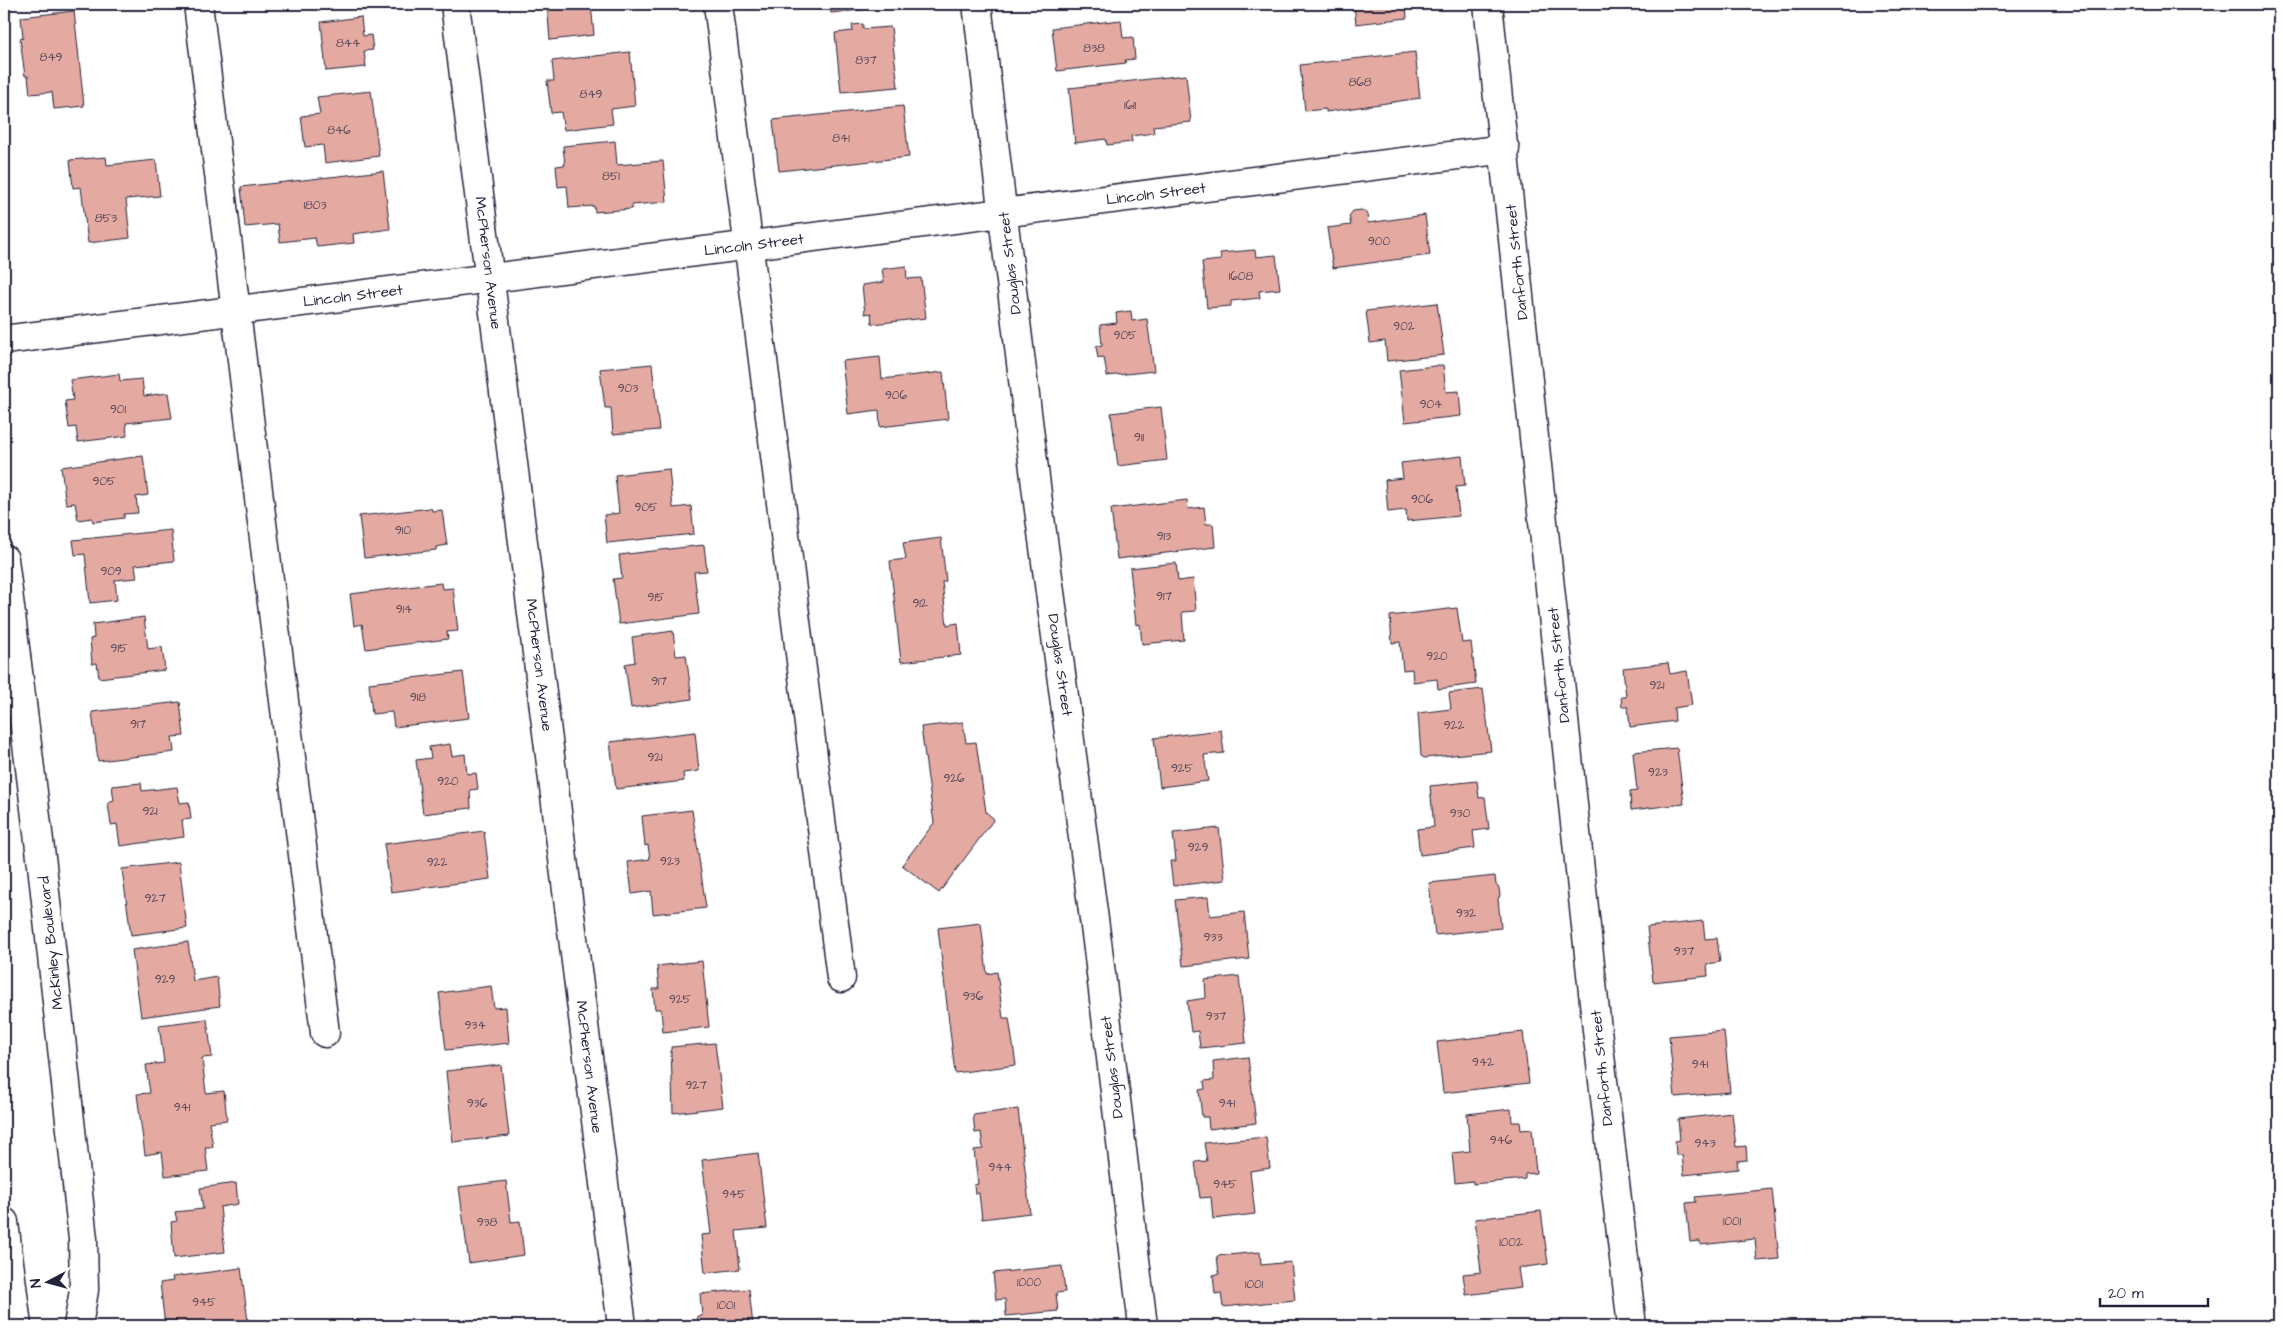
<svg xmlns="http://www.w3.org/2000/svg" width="2283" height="1330" font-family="'Architects Daughter',sans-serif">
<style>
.building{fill:#e4aaa2;stroke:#22223b}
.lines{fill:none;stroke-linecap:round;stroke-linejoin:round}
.minor-casing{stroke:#22223b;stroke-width:31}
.minor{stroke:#fff;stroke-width:28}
.labels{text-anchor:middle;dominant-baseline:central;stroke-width:5;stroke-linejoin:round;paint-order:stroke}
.number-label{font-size:12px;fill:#524455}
.street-label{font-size:15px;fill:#22223b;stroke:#fff}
</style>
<rect width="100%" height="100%" fill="#fff"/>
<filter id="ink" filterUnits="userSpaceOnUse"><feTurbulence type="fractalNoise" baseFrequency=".02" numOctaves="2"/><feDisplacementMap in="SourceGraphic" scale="10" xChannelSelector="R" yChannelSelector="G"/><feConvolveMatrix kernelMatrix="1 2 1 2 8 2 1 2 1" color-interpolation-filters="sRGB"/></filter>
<g filter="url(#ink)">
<g class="building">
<polygon points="547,4 591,4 594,35 550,40"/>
<polygon points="830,4 888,4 889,7 831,13"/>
<polygon points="1354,4 1406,4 1407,18 1356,24"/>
<polygon points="74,11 84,106 54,109 52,92 30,94 28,76 25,76 20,39 23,38 21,17"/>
<polygon points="361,17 363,36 371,35 373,50 364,51 366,67 326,71 321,22"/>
<polygon points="1121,20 1123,38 1133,37 1135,59 1125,60 1126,63 1057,71 1052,28"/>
<polygon points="863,24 863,29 891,27 898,87 841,92 835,33 853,31 852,25"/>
<polygon points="630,52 635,106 611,109 613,124 564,130 561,112 551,113 547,81 554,81 552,61"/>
<polygon points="1415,52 1420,98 1326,112 1326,109 1305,111 1300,65"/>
<polygon points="1186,75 1191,122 1153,126 1154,133 1131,136 1132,142 1107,145 1106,139 1075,143 1069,88"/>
<polygon points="371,91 379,156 325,163 323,145 305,147 301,116 320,114 317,97"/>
<polygon points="903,106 909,157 779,171 773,120"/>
<polygon points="615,141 617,165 663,161 667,202 632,205 632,209 595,212 594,206 569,208 567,186 558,187 556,166 565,165 563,146"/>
<polygon points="106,157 107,165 156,160 160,196 126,199 130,238 88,243 81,187 73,188 70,160"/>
<polygon points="383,171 390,229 353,234 354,243 317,247 315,238 280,242 278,224 245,227 241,187"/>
<polygon points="1362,210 1367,214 1368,223 1425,215 1430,255 1333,268 1327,228 1351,225 1349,216 1353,211"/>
<polygon points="1255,250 1256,257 1276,255 1280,289 1259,291 1260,298 1231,301 1231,306 1207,308 1202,262 1221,260 1220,253"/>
<polygon points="906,266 907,279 921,278 926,318 872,324 871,313 865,314 862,285 884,282 882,269"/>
<polygon points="1437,303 1444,355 1387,361 1385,341 1370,343 1366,311"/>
<polygon points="1131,311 1132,321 1147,319 1154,371 1107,376 1104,357 1098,358 1096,346 1102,345 1100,325 1117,323 1116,313"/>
<polygon points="880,357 882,379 943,372 948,419 880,427 879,410 848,414 842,361"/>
<polygon points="652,364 659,430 613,434 611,408 605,408 600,369"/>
<polygon points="1443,365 1446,392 1459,391 1461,416 1405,422 1399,370"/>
<polygon points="119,374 120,381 142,379 144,396 168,393 172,418 126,423 127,436 78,442 76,427 69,428 65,401 73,400 70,380"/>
<polygon points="1161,407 1167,460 1118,466 1111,413"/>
<polygon points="143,456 148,495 136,497 138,513 124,514 124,518 93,522 92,518 78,520 75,503 66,504 61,467"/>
<polygon points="1462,456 1465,486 1456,487 1459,516 1407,521 1406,510 1388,512 1385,480 1403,478 1401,463"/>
<polygon points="669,469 673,508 691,506 694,534 607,543 604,515 619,513 615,475"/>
<polygon points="1187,500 1188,509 1204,507 1206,524 1213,524 1215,547 1117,559 1111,509"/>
<polygon points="431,508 432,511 442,510 447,545 436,547 436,550 364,558 359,516"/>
<polygon points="171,530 174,561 135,565 137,578 115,580 117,600 90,603 85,554 75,555 73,540"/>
<polygon points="941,538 946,581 942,582 947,625 958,623 961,655 901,662 890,561 906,559 903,543"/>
<polygon points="704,545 707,571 694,572 699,614 619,624 613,579 622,578 619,555"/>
<polygon points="1176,563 1178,581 1193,579 1196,611 1182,612 1184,640 1142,644 1140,624 1136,625 1130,568"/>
<polygon points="441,583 442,589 453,588 458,631 447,632 448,639 366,649 362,624 354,626 350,594"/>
<polygon points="1457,608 1462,643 1471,642 1476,684 1438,689 1437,679 1413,682 1412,669 1403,670 1400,642 1392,643 1390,616"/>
<polygon points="144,617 148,649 162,647 165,670 99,678 97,663 92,664 90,639 94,638 93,624"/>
<polygon points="673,631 676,656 686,655 692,699 631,708 625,664 635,662 632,637"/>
<polygon points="1668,663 1670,674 1687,671 1692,705 1674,708 1675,721 1630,727 1628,707 1622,707 1621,697 1626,697 1623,668"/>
<polygon points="463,672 469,718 394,727 392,712 372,714 369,683"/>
<polygon points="1483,689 1491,751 1424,758 1421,756 1418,713 1451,709 1449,693"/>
<polygon points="180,702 184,736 172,737 174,752 98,761 92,712"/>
<polygon points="963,722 966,743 976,742 986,812 994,819 939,893 902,865 934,823 921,727"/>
<polygon points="1221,730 1224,753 1204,755 1208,781 1160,787 1154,738"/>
<polygon points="695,732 699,771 683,773 684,781 616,789 610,742"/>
<polygon points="450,744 452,756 465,754 467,774 476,773 478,789 470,790 471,808 423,814 416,760 431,758 429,747"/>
<polygon points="1677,748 1684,804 1631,810 1630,792 1637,791 1633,752"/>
<polygon points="1477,781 1479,798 1485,797 1489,829 1473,831 1475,848 1420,855 1417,829 1434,827 1430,786"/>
<polygon points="141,783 142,791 177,787 180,803 189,802 191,819 182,820 184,837 120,846 117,824 111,825 108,803 114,801 112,786"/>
<polygon points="692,810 706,908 653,914 651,891 632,894 628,862 650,859 648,845 645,846 642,816"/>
<polygon points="1219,828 1225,880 1173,886 1170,861 1176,861 1173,833"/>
<polygon points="484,831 490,879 391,892 384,844"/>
<polygon points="179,862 187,928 131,935 122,869"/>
<polygon points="1495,876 1496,885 1499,888 1500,896 1498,899 1501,928 1435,935 1429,883"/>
<polygon points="1208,897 1210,916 1244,912 1249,959 1183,966 1175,900"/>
<polygon points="1703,921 1705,939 1717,938 1720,962 1707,964 1708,976 1653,982 1647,927"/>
<polygon points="981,923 987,974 997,972 1003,1018 1009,1018 1016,1065 955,1073 938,928"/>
<polygon points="188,942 193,981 217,977 220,1006 141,1017 132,950"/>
<polygon points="702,961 709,1027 663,1032 661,1009 655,1009 653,989 659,989 657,966"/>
<polygon points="1239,976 1246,1043 1200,1048 1198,1031 1191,1032 1187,1001 1206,998 1205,980"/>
<polygon points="491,986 494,1008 506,1007 509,1043 446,1050 439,993"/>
<polygon points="207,1019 212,1057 202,1058 206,1093 224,1091 227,1120 209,1122 213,1147 205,1147 208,1171 165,1176 162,1152 145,1155 137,1094 150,1093 146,1065 164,1063 159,1025"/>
<polygon points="1724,1031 1730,1092 1675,1097 1669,1036"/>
<polygon points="1523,1032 1529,1083 1443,1093 1437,1042"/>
<polygon points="715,1043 723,1107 673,1113 671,1047"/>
<polygon points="1248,1057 1256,1123 1209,1129 1208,1117 1202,1117 1199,1090 1205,1089 1204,1081 1214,1080 1213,1061"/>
<polygon points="501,1065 509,1136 453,1142 446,1071"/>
<polygon points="1018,1109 1030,1213 982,1219 979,1193 975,1194 974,1185 978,1184 974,1150 983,1149 981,1132 975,1133 973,1115"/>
<polygon points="1511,1109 1512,1122 1520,1122 1521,1130 1532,1129 1536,1173 1525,1174 1525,1179 1473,1184 1473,1181 1455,1183 1452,1153 1470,1151 1467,1114"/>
<polygon points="1732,1113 1736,1147 1746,1146 1747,1160 1737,1161 1738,1169 1684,1175 1682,1155 1676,1155 1675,1141 1680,1140 1678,1119"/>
<polygon points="1266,1137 1270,1168 1250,1171 1255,1214 1213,1219 1211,1197 1200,1198 1195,1162 1207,1161 1204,1143"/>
<polygon points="758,1153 767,1228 736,1231 740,1269 705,1273 701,1235 711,1234 702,1160"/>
<polygon points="506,1181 511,1222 520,1221 524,1255 469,1263 459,1187"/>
<polygon points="236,1183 238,1204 220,1207 225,1252 174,1258 171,1222 177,1221 175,1212 203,1209 200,1188"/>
<polygon points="1772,1189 1779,1259 1757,1261 1755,1239 1700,1245 1700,1241 1690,1242 1686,1203 1696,1202 1695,1197"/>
<polygon points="1541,1211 1548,1264 1518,1268 1521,1288 1466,1295 1463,1274 1481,1272 1475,1219"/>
<polygon points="1260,1252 1261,1265 1291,1262 1295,1300 1223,1307 1221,1293 1215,1294 1213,1275 1219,1274 1217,1256"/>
<polygon points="1062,1266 1065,1292 1056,1293 1058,1311 1006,1316 1005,1299 996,1300 993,1273"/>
<polygon points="241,1268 248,1321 229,1324 229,1326 165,1326 160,1283 173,1281 172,1277"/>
<polygon points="749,1289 753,1326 699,1326 697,1316 702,1316 700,1294"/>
</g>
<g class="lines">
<g class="minor-casing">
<g id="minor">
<polyline points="198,4 325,1033"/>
<polyline points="455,4 622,1326"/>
<polyline points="718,4 841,978"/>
<polyline points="977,4 1039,510 1098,949 1143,1326"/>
<polyline points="1488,4 1597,1030 1632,1326"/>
<polyline points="4,340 1505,149"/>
<polyline points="4,559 42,865 83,1239 84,1290 78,1326"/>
<polyline points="4,1222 17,1326"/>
</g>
</g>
<use href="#minor" class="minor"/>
</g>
</g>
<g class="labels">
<g class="number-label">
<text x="348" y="43">844</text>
<text x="1094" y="48">838</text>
<text x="51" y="57">849</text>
<text x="866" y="60">837</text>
<text x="1360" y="82">868</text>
<text x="591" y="94">849</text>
<text x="1130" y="105">1611</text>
<text x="339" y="130">846</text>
<text x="841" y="138">841</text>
<text x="611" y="176">851</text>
<text x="315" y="205">1803</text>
<text x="106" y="218">853</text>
<text x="1379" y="241">900</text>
<text x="1241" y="276">1608</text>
<text x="1404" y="326">902</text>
<text x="1125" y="335">905</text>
<text x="628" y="388">903</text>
<text x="896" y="395">906</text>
<text x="1431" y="404">904</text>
<text x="118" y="409">901</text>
<text x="1139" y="437">911</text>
<text x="104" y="481">905</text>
<text x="1422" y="499">906</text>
<text x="646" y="507">905</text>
<text x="403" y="530">910</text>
<text x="1164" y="536">913</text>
<text x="111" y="571">909</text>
<text x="1164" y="596">917</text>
<text x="656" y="597">915</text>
<text x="920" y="603">912</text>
<text x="404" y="609">914</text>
<text x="119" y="648">915</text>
<text x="1437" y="656">920</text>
<text x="659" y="681">917</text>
<text x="1657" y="685">921</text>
<text x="418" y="697">918</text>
<text x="138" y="724">917</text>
<text x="1454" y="725">922</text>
<text x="655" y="757">921</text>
<text x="1182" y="768">925</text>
<text x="1658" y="772">923</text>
<text x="954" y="778">926</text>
<text x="448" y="781">920</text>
<text x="150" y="811">921</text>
<text x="1460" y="813">930</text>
<text x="1198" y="847">929</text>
<text x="670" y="861">923</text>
<text x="437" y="862">922</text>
<text x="155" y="898">927</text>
<text x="1466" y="913">932</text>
<text x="1213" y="937">933</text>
<text x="1684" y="951">937</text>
<text x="165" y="979">929</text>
<text x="973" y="996">936</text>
<text x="680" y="999">925</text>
<text x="1216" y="1016">937</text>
<text x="475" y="1025">934</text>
<text x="1483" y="1062">942</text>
<text x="1700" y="1064">941</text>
<text x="696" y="1085">927</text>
<text x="477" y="1103">936</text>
<text x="1227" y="1103">941</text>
<text x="182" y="1107">941</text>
<text x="1501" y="1140">946</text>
<text x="1705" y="1143">943</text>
<text x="1000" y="1167">944</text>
<text x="1225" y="1184">945</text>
<text x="734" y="1194">945</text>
<text x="1732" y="1221">1001</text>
<text x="487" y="1222">938</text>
<text x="1511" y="1242">1002</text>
<text x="1029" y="1282">1000</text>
<text x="1254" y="1284">1001</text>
<text x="204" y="1302">945</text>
<text x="726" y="1305">1001</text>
</g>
<g class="street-label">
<text transform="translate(1156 194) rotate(-7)">Lincoln Street</text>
<text transform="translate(754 245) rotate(-7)">Lincoln Street</text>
<text transform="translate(1517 262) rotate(-96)">Danforth Street</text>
<text transform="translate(488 263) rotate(83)">McPherson Avenue</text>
<text transform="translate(1010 263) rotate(-97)">Douglas Street</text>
<text transform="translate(353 296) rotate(-7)">Lincoln Street</text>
<text transform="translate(539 665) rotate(83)">McPherson Avenue</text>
<text transform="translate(1060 665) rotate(82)">Douglas Street</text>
<text transform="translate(1559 665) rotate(-96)">Danforth Street</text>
<text transform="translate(51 943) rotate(-96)">McKinley Boulevard</text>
<text transform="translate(589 1067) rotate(83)">McPherson Avenue</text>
<text transform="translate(1112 1067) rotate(-97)">Douglas Street</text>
<text transform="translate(1602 1068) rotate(-96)">Danforth Street</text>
</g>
</g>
<rect width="2283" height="1330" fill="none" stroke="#fff" stroke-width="20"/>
<rect x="10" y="10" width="2263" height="1310" fill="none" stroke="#22223b" stroke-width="2" filter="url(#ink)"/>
<g transform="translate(48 1282) rotate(264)" stroke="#ffffff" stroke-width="4" paint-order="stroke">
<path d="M0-4L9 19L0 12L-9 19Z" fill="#22223b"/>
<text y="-8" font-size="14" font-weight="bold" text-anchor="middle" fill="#22223b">N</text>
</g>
<path d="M2100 1298v8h108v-8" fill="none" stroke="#22223b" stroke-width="2.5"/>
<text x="2108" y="1298" font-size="15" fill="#22223b" stroke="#ffffff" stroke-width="4" paint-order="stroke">20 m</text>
</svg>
